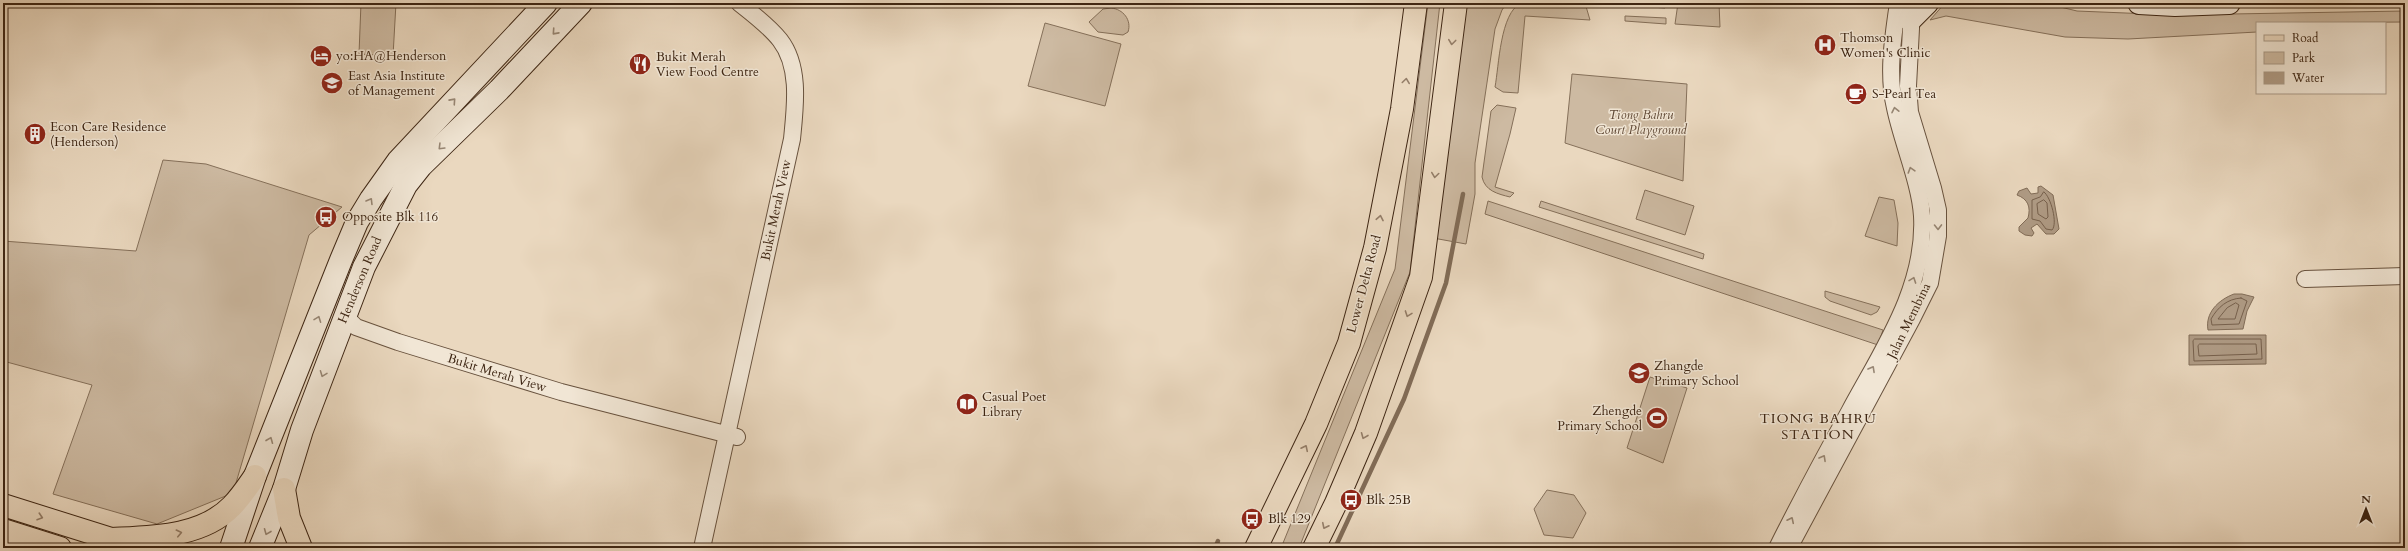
<svg xmlns="http://www.w3.org/2000/svg" width="2408" height="551" font-family="Cardo,serif">
<style>
.green{fill:#cdbaa2;stroke:#85705a}
.water{fill:#af9b85;stroke:#816c57}
.lines{fill:none;stroke-linecap:round;stroke-linejoin:round}
.shore{stroke:#76604c;stroke-width:1}
.stream{stroke:#816c57;stroke-width:4.5}
.street-casing{stroke:#68523e;stroke-width:18}
.secondary-casing{stroke:#3d2513;stroke-width:24}
.primary-casing{stroke:#3d2513;stroke-width:24}
.street{stroke:#f1e6d5;stroke-width:16}
.secondary{stroke:#f1e6d5;stroke-width:22}
.primary{stroke:#ead8bf;stroke-width:22}
.oneway{stroke:#978674}
.oneway2{stroke:#947e69}
.labels{text-anchor:middle;dominant-baseline:central;stroke-width:3;stroke-linejoin:round;paint-order:stroke}
.poi-label{font-size:13px;fill:#3d2513;stroke:#f1e6d5;text-anchor:start}
.park-label{font-size:13px;font-style:italic;fill:#614a37;stroke:#f1e6d5}
.street-label{font-size:13px;fill:#3d2513;stroke:#f1e6d5}
.neighbourhood-label{font-size:14px;letter-spacing:1px;fill:#3d2513;stroke:#f1e6d5}
</style>
<rect width="100%" height="100%" fill="#ead8bf"/>
<filter id="stains"><feTurbulence type="fractalNoise" baseFrequency=".005" numOctaves="4"/><feColorMatrix values="0 0 0 0 .2 0 0 0 0 .09 0 0 0 0 .02 0 0 0 .5 -.17"/></filter>
<radialGradient id="worn" r=".72"><stop offset=".6" stop-color="#630" stop-opacity="0"/><stop offset="1" stop-color="#630" stop-opacity=".3"/></radialGradient>
<g class="green">
<polygon points="361,3 396,3 393,56 359,54"/>
<polygon points="1428,3 1440,3 1410,272 1299,548 1281,548 1395,269"/>
<polygon points="1462,3 1507,3 1502,10 1495,29 1475,163 1475,194 1466,244 1433,238"/>
<path d="M 1521,3 L 1585,3 L 1590,20 L 1525,16 L 1518,93 L 1503,92 L 1495,87 C 1499,66 1500,13 1521,3 Z"/>
<polygon points="1596,3 1668,3 1665,8"/>
<polygon points="1678,3 1719,3 1720,27 1675,24"/>
<polygon points="1945,3 2044,3 2077,11 2174,15 2405,11 2405,22 2257,23 2257,32 2128,39 2065,37 1946,16 1930,20"/>
<path d="M 1111,8 C 1123,9 1132,20 1128,32 L 1123,35 L 1098,32 L 1089,22 L 1103,9 Z"/>
<polygon points="1625,16 1666,18 1666,24 1625,21"/>
<polygon points="1045,23 1121,44 1105,106 1028,86"/>
<polygon points="1572,74 1687,84 1683,181 1565,143"/>
<path d="M 1497,105 L 1516,108 L 1510,134 L 1495,187 L 1514,193 L 1510,197 C 1498,194 1485,191 1482,177 L 1491,111 Z"/>
<polygon points="163,160 206,164 342,207 309,235 233,493 157,524 53,494 92,385 3,361 3,241 136,251"/>
<polygon points="1645,190 1694,206 1685,235 1636,219"/>
<polygon points="1879,197 1894,200 1898,223 1897,246 1865,236"/>
<polygon points="1488,201 1883,330 1878,345 1485,214"/>
<polygon points="1541,201 1704,254 1703,259 1539,207"/>
<polygon points="1825,291 1880,307 1877,312 1871,315 1830,301 1825,297"/>
<polygon points="1650,377 1687,388 1663,463 1627,448"/>
<polygon points="1547,490 1574,495 1586,513 1573,538 1544,535 1534,509"/>
</g>
<g class="water">
<path d="M 2041,186 L 2053,195 L 2059,229 L 2054,234 L 2046,234 L 2037,224 L 2031,228 L 2034,233 L 2032,236 L 2025,235 L 2019,231 L 2019,227 L 2028,218 C 2031,207 2028,199 2017,195 L 2019,191 L 2027,188 L 2031,194 L 2038,193 L 2038,187 Z"/>
<path d="M 2234,294 L 2242,294 L 2254,297 L 2247,311 L 2243,329 L 2208,330 C 2205,313 2218,300 2234,294 Z"/>
<polygon points="2189,335 2266,335 2266,364 2189,365"/>
</g>
<g class="lines">
<g class="shore">
<path d="M 2044,192 C 2051,197 2058,224 2052,230 L 2046,229 L 2040,221 L 2032,219 L 2032,200 L 2040,197 Z"/>
<polygon points="2044,200 2047,203 2048,217 2046,219 2038,214 2037,204"/>
<path d="M 2241,298 L 2247,301 L 2239,324 L 2212,325 L 2211,319 C 2218,307 2227,299 2241,298 Z"/>
<polygon points="2236,303 2239,305 2235,319 2218,319 2227,308"/>
<polygon points="2195,339 2261,339 2262,359 2194,361 2193,341"/>
<polygon points="2200,344 2256,344 2257,354 2199,356 2198,346"/>
</g>
<g class="stream">
<polyline points="1215,548 1218,541"/>
<polyline points="1335,548 1404,399 1446,283 1463,194"/>
</g>
<g class="street-casing">
<g id="street">
<polyline points="2305,279 2405,276"/>
<polyline points="347,311 348,319 356,327 398,342 561,392 737,437"/>
<path d="M 702,548 L 792,139 C 795,108 801,67 780,40 C 769,26 753,14 739,3"/>
<path d="M 1777,548 C 1800,502 1824,457 1849,412 C 1881,352 1926,288 1922,216 C 1920,183 1902,142 1895,108 C 1887,74 1893,37 1898,3"/>
<polyline points="1789,548 1912,319 1930,283 1938,236 1938,210 1933,188 1910,112 1908,86 1912,9"/>
</g>
</g>
<g class="secondary-casing">
<g id="secondary">
<polyline points="2139,3 2175,5 2229,3"/>
<polyline points="1910,20 1927,3"/>
<polyline points="231,548 255,476 341,260 357,222 371,199 398,161 546,3"/>
<polyline points="260,548 284,489 302,430 364,267 406,185 421,166 499,90 581,3"/>
</g>
</g>
<g class="primary-casing">
<g id="primary">
<polyline points="284,489 289,518 301,548"/>
<polyline points="3,505 127,544"/>
<polyline points="3,530 60,548"/>
<path d="M 112,539 C 153,537 202,537 232,506 C 241,497 248,486 255,476"/>
<polyline points="1256,548 1316,424 1349,343 1375,248 1402,109 1416,3"/>
<polyline points="1314,548 1336,503 1366,433 1421,277 1456,3"/>
</g>
</g>
<use href="#street" class="street"/>
<use href="#secondary" class="secondary"/>
<use href="#primary" class="primary"/>
</g>
<defs><path id="oneway-chevron" d="M-2-3.5L2.5 0L-2 3.5" fill="none" stroke-width="1.6" stroke-linecap="round" stroke-linejoin="round"/></defs>
<g class="oneway">
<use href="#oneway-chevron" transform="translate(555 32) rotate(132)"/>
<use href="#oneway-chevron" transform="translate(453 101) rotate(-48)"/>
<use href="#oneway-chevron" transform="translate(1895 110) rotate(-102)"/>
<use href="#oneway-chevron" transform="translate(441 147) rotate(135)"/>
<use href="#oneway-chevron" transform="translate(1911 170) rotate(-107)"/>
<use href="#oneway-chevron" transform="translate(370 201) rotate(-59)"/>
<use href="#oneway-chevron" transform="translate(1938 227) rotate(89)"/>
<use href="#oneway-chevron" transform="translate(1913 280) rotate(-70)"/>
<use href="#oneway-chevron" transform="translate(318 319) rotate(-69)"/>
<use href="#oneway-chevron" transform="translate(1872 369) rotate(-61)"/>
<use href="#oneway-chevron" transform="translate(323 374) rotate(111)"/>
<use href="#oneway-chevron" transform="translate(270 440) rotate(-68)"/>
<use href="#oneway-chevron" transform="translate(1823 458) rotate(-61)"/>
<use href="#oneway-chevron" transform="translate(1791 520) rotate(-64)"/>
<use href="#oneway-chevron" transform="translate(267 532) rotate(112)"/>
</g>
<g class="oneway2">
<use href="#oneway-chevron" transform="translate(1452 42) rotate(97)"/>
<use href="#oneway-chevron" transform="translate(1406 81) rotate(-82)"/>
<use href="#oneway-chevron" transform="translate(1435 175) rotate(98)"/>
<use href="#oneway-chevron" transform="translate(1380 218) rotate(-79)"/>
<use href="#oneway-chevron" transform="translate(1408 314) rotate(110)"/>
<use href="#oneway-chevron" transform="translate(1364 436) rotate(112)"/>
<use href="#oneway-chevron" transform="translate(1305 448) rotate(-64)"/>
<use href="#oneway-chevron" transform="translate(40 517) rotate(18)"/>
<use href="#oneway-chevron" transform="translate(1325 526) rotate(116)"/>
<use href="#oneway-chevron" transform="translate(179 533) rotate(-13)"/>
</g>
<defs>
<g id="hospital-disc" transform="scale(1.15)"><circle r="9.5" fill="#8f2418" stroke="#f1e6d5"/><path d="M-5-5h3v3.5h4V-5h3V5h-3V1.5h-4V5h-3Z" fill="#fff"/></g>
<g id="hotel-disc" transform="scale(1.15)"><circle r="9.5" fill="#8f2418" stroke="#f1e6d5"/><path d="M-6-4.5h1.5V1H6V5H4.5V3h-9V5H-6ZM-4 0a1.8 1.8 0 1 1 3.6 0ZM.5 0V-2.5h3Q6-2.5 6 0Z" fill="#fff"/></g>
<g id="restaurant-disc" transform="scale(1.15)"><circle r="9.5" fill="#8f2418" stroke="#f1e6d5"/><path d="M-5-6h1v4h1v-4h1v4h1v-4h1v5L-1.5 .5V6h-2V.5L-5-1ZM5-6V6H3V1.5H1.5Q1.5-4 5-6Z" fill="#fff"/></g>
<g id="university-disc" transform="scale(1.15)"><circle r="9.5" fill="#8f2418" stroke="#f1e6d5"/><path d="M0-5L7-2L0 1L-7-2ZM-4 1L0 2.5L4 1V4Q0 6-4 4Z" fill="#fff"/></g>
<g id="cafe-disc" transform="scale(1.15)"><circle r="9.5" fill="#8f2418" stroke="#f1e6d5"/><path d="M-5.5-4.5H6V0H3Q3 3.5 0 3.5H-2.5Q-5.5 3.5-5.5 0ZM3-3.2v2h1.7v-2ZM-6 4.5H4V6H-6Z" fill="#fff"/></g>
<g id="building-disc" transform="scale(1.15)"><circle r="9.5" fill="#8f2418" stroke="#f1e6d5"/><path d="M-4-6H4V6H1V3H-1V6H-4ZM-2.5-4.3h1.7v1.8h-1.7ZM.8-4.3h1.7v1.8H.8ZM-2.5-1h1.7V.8h-1.7ZM.8-1h1.7V.8H.8Z" fill="#fff"/></g>
<g id="bus-disc" transform="scale(1.15)"><circle r="9.5" fill="#8f2418" stroke="#f1e6d5"/><path d="M-5-6H5V4H4V6H2V4H-2V6H-4V4H-5ZM-3.5-4V0h7V-4ZM-3.5 1.2v1.5H-2V1.2ZM2 1.2v1.5H3.5V1.2Z" fill="#fff"/></g>
<g id="school-disc" transform="scale(1.15)"><circle r="9.5" fill="#8f2418" stroke="#f1e6d5"/><path d="M0-5L7-2L0 1L-7-2ZM-4 1L0 2.5L4 1V4Q0 6-4 4Z" fill="#fff"/></g>
<g id="library-disc" transform="scale(1.15)"><circle r="9.5" fill="#8f2418" stroke="#f1e6d5"/><path d="M-6-4Q-3-5.5-.7-3.5V5Q-3 3-6 4ZM6-4Q3-5.5 .7-3.5V5Q3 3 6 4Z" fill="#fff"/></g>
<g id="stadium-disc" transform="scale(1.15)"><circle r="9.5" fill="#8f2418" stroke="#f1e6d5"/><path d="M0-5a6.5 5 0 1 0 0 10a6.5 5 0 1 0 0-10ZM-3.5-1.8h7v3.6h-7Z" fill="#fff"/></g>
</defs>
<g fill-rule="evenodd">
<use href="#hospital-disc" x="1825" y="45"/>
<use href="#hotel-disc" x="321" y="56"/>
<use href="#restaurant-disc" x="640" y="64"/>
<use href="#university-disc" x="332" y="83"/>
<use href="#cafe-disc" x="1856" y="94"/>
<use href="#building-disc" x="35" y="134"/>
<use href="#bus-disc" x="326" y="217"/>
<use href="#school-disc" x="1639" y="373"/>
<use href="#library-disc" x="967" y="404"/>
<use href="#stadium-disc" x="1657" y="418"/>
<use href="#bus-disc" x="1351" y="500"/>
<use href="#bus-disc" x="1252" y="519"/>
</g>
<g class="labels">
<g class="poi-label">
<text x="1840" y="38">Thomson<tspan x="1840" dy="15">Women's Clinic</tspan></text>
<text x="336" y="56">yo:HA@Henderson</text>
<text x="656" y="57">Bukit Merah<tspan x="656" dy="15">View Food Centre</tspan></text>
<text x="348" y="76">East Asia Institute<tspan x="348" dy="15">of Management</tspan></text>
<text x="1872" y="94">S-Pearl Tea</text>
<text x="50" y="127">Econ Care Residence<tspan x="50" dy="15">(Henderson)</tspan></text>
<text x="342" y="217">Opposite Blk 116</text>
<text x="1654" y="366">Zhangde<tspan x="1654" dy="15">Primary School</tspan></text>
<text x="982" y="397">Casual Poet<tspan x="982" dy="15">Library</tspan></text>
<text x="1642" y="411" text-anchor="end">Zhengde<tspan x="1642" dy="15">Primary School</tspan></text>
<text x="1366" y="500">Blk 25B</text>
<text x="1268" y="519">Blk 129</text>
</g>
<g class="park-label">
<text x="1641" y="115">Tiong Bahru<tspan x="1641" dy="15">Court Playground</tspan></text>
</g>
<g class="street-label">
<text transform="translate(776 210) rotate(-78)">Bukit Merah View</text>
<text transform="translate(360 280) rotate(-67)">Henderson Road</text>
<text transform="translate(1364 284) rotate(-75)">Lower Delta Road</text>
<text transform="translate(1909 321) rotate(-64)">Jalan Membina</text>
<text transform="translate(497 373) rotate(17)">Bukit Merah View</text>
</g>
<g class="neighbourhood-label">
<text x="1818" y="418">TIONG BAHRU<tspan x="1818" dy="16">STATION</tspan></text>
</g>
</g>
<rect width="2408" height="551" fill="none" stroke="#ead8bf" stroke-width="16"/>
<rect x="4" y="4" width="2400" height="543" fill="none" stroke="#3d2513" stroke-width="2"/>
<rect x="8" y="8" width="2392" height="535" fill="none" stroke="#3d2513"/>
<rect x="2256" y="22" width="130" height="72" fill="#f1e6d5" stroke="#a99987"/>
<rect x="2264" y="35" width="20" height="6" fill="#ead8bf" stroke="#a99987"/>
<text x="2292" y="42" font-size="12" fill="#3d2513">Road</text>
<rect x="2264" y="52" width="20" height="12" fill="#cdbaa2" stroke="#a99987"/>
<text x="2292" y="62" font-size="12" fill="#3d2513">Park</text>
<rect x="2264" y="72" width="20" height="12" fill="#af9b85" stroke="#a99987"/>
<text x="2292" y="82" font-size="12" fill="#3d2513">Water</text>
<g transform="translate(2366 509)" stroke="#f1e6d5" stroke-width="3" paint-order="stroke">
<path d="M0-3L7 15L0 10L-7 15Z" fill="#3d2513"/>
<text y="-6" font-size="11" font-weight="bold" text-anchor="middle" fill="#3d2513">N</text>
</g>
<rect width="100%" height="100%" filter="url(#stains)"/>
<rect width="100%" height="100%" fill="url(#worn)"/>
</svg>
